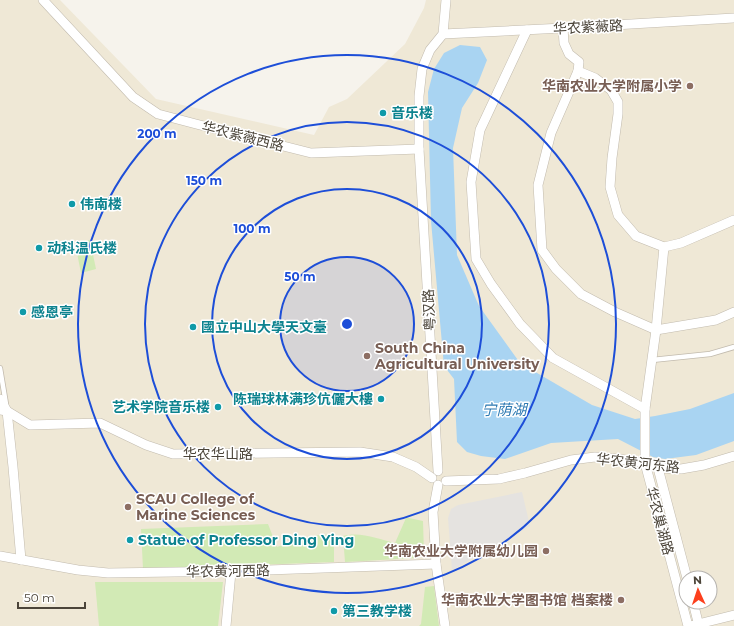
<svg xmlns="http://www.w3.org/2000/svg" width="734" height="626" font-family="Montserrat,'Noto Sans SC',sans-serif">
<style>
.education{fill:#efe8d6;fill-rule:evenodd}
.green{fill:#d2eab5}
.parking{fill:#e5e3e0}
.water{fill:#a9d4f2}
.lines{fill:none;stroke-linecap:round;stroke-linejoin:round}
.service-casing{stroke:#c2bbae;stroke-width:6}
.minor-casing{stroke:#c2bbae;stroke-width:10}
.service{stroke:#fff;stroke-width:4.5}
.minor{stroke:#fff;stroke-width:9}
.ring{fill:none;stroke:#1d4ed8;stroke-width:2}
.education-dot{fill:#8d6e63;stroke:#fff;stroke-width:1.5}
.culture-dot{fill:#0f9aa8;stroke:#fff;stroke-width:1.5}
.labels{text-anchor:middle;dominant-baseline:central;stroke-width:3;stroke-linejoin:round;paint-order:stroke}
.street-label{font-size:14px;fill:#4b4439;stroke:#fff}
.education-label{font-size:14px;font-weight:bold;fill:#785e54;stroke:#fff;text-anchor:end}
.culture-label{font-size:14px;font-weight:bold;fill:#0d838f;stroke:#fff;text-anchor:start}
.water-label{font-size:15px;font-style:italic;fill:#2e7ab2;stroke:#fff}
.centre{fill:#1d4ed8;stroke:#fff;stroke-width:2}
.ring-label{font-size:12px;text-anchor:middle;font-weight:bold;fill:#1d4ed8;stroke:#fff;stroke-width:3;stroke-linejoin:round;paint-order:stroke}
</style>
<rect width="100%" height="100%" fill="#f6f3ec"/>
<path class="education" d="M 0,0 L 60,0 L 156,99 L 314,135 L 329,107 L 347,99 L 405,44 L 424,8 L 426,0 L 734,0 L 734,626 L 0,626 ZM 686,578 L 710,578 L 710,602 L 686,602 Z"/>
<g class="green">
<polygon points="90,240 96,269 81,273 75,243"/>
<path d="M 406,518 L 409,518 L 423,521 L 424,553 L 423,555 L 416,558 L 345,562 L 343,536 C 360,531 379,539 395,543 Z"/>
<path d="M 268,524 L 277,547 C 295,541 313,533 332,535 L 334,538 L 334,562 L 143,569 L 141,529 Z"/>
<polygon points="95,582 223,582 218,626 99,626"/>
<polygon points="434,586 439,626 419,626 421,624 425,587"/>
</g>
<polygon class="parking" points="522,492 530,526 452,570 448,518 451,509 458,505"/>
<polygon class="water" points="460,45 480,47 487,60 478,83 462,108 453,148 457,255 479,306 520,363 592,405 635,419 655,416 690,409 734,393 734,441 696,455 665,459 653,457 618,439 551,443 505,459 481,456 467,452 457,442 454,379 444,366 431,221 428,92 434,69 444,53"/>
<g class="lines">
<g class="service-casing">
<g id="service">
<polyline points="652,360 710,354 734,347"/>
<polyline points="0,368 6,404"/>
</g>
</g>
<g class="minor-casing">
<g id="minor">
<polyline points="43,0 133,97 158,114 196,124 311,153 419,149"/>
<polyline points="563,28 564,43 569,54 579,62 578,71 551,133 538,185 542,250 556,269 581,294 615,312 656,330 716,320 734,312"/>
<polyline points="527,30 480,130 471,182 476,259 491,284 520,324 553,358 645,409"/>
<polyline points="443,34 563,28 734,18"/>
<polyline points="578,71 595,78 611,90 618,102 618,114 612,158 610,187 618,215 636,236 664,247 681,243 734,220"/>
<polyline points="664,247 656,330 645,409 645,463 688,626"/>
<polyline points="0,399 7,411 13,467 21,560"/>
<polyline points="0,410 7,411 30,425 100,423 146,445 173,454 360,452 393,457 416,467 432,478"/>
<polyline points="658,468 687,578"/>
<polyline points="438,471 419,149 419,96 422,69 430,50 443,34 446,0"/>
<polyline points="446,481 499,479 525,473 571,460 595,457 619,459 645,463 658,468 681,469 704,465 734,456"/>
<polyline points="438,485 433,512 436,564 445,626"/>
<polyline points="0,556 78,570 108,573 242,571 436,564"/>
<polyline points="693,602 699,626"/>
<polyline points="226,626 231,572"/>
<polyline points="690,626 734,615"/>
</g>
</g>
<use href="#service" class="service"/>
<use href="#minor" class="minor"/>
</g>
<circle cx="347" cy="324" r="67" fill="#1d4ed8" fill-opacity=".12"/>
<g class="ring">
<circle cx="347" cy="324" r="67"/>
<circle cx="347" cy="324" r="135"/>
<circle cx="347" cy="324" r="202"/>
<circle cx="347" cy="324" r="269"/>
</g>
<g class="education-dot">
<circle cx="690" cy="86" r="4"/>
<circle cx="367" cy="356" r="4"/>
<circle cx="128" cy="507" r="4"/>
<circle cx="546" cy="551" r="4"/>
<circle cx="621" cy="600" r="4"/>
</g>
<g class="culture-dot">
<circle cx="383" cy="113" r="4"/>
<circle cx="72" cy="204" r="4"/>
<circle cx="39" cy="248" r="4"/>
<circle cx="23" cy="312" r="4"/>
<circle cx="193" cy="327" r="4"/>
<circle cx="381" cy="399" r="4"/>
<circle cx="218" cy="407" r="4"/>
<circle cx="130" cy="540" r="4"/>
<circle cx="334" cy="611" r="4"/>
</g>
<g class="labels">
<g class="street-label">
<text transform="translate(588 27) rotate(-3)">华农紫薇路</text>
<text transform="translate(243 136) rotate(14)">华农紫薇西路</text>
<text transform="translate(429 310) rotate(-93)">粤汉路</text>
<text x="218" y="454">华农华山路</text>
<text transform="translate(638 463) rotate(6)">华农黄河东路</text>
<text transform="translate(660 521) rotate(75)">华农巢湖路</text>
<text transform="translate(228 571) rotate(-1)">华农黄河西路</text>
</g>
<g class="education-label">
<text x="682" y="86">华南农业大学附属小学</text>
<text x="375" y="348" text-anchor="start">South China<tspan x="375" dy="16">Agricultural University</tspan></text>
<text x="136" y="499" text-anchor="start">SCAU College of<tspan x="136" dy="16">Marine Sciences</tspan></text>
<text x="538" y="551">华南农业大学附属幼儿园</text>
<text x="613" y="600">华南农业大学图书馆 档案楼</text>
</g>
<g class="culture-label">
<text x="391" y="113">音乐楼</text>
<text x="80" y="204">伟南楼</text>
<text x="47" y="248">动科温氏楼</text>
<text x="31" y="312">感恩亭</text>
<text x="201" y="327">國立中山大學天文臺</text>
<text x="373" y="399" text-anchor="end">陈瑞球林满珍伉儷大樓</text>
<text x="210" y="407" text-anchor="end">艺术学院音乐楼</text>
<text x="138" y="540">Statue of Professor Ding Ying</text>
<text x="342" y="611">第三教学楼</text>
</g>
<g class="water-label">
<text x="504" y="409">宁荫湖</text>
</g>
</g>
<circle cx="347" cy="324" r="6" class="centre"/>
<g class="ring-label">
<text x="157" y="138">200 m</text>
<text x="204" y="185">150 m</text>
<text x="252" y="233">100 m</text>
<text x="300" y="281">50 m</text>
</g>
<g transform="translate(698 590) rotate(357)"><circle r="19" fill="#ffffff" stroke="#b7b4b0"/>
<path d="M0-3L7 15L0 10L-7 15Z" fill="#fc3f1d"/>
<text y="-6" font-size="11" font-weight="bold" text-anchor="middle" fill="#4b4439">N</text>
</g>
<path d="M18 602v6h67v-6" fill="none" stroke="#4b4439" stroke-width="2"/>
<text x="24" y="602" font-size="12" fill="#4b4439" stroke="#ffffff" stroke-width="3" paint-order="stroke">50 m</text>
</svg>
